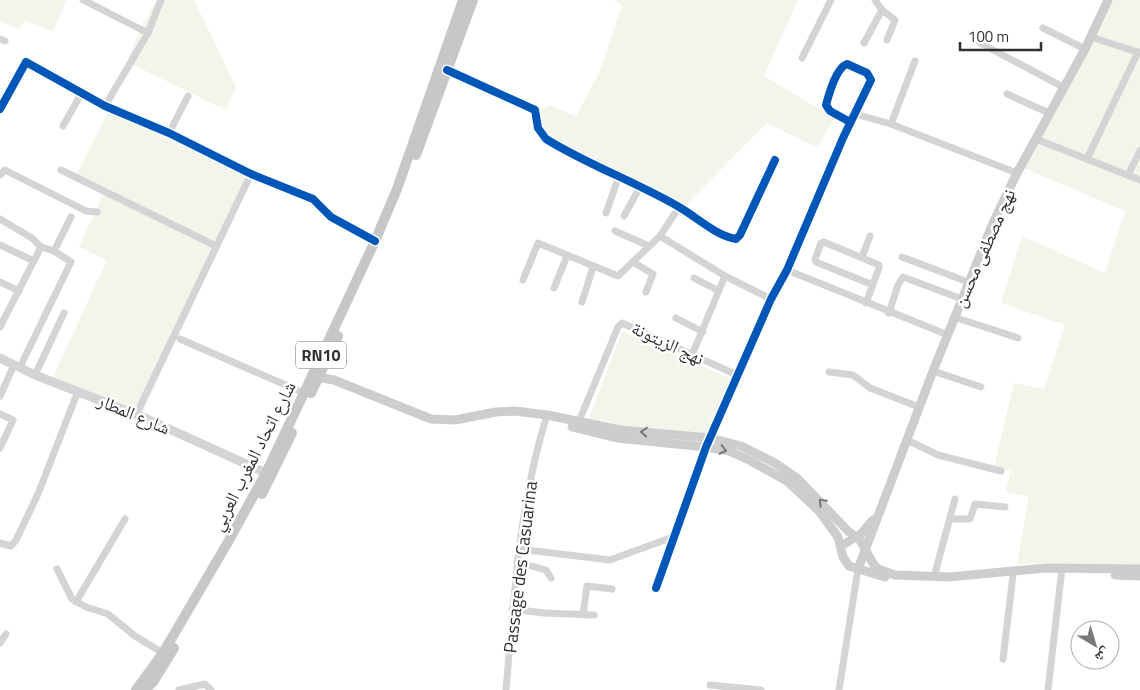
<svg xmlns="http://www.w3.org/2000/svg" width="1140" height="690" font-family="'Titillium Web','Noto Naskh Arabic',sans-serif">
<style>
.green{fill:#f3f5eb}
.lines{fill:none;stroke-linecap:round;stroke-linejoin:round}
.minor{stroke:#d4d4d4;stroke-width:7}
.tertiary{stroke:#d4d4d4;stroke-width:9}
.secondary{stroke:#cdcdcd;stroke-width:9}
.primary{stroke:#c7c7c7;stroke-width:10}
.cycleway-casing{stroke:#fff;stroke-width:11}
.cycleway{stroke:#0057b8;stroke-width:8}
.oneway{stroke:#767676}
.labels{text-anchor:middle;dominant-baseline:central;stroke-width:5;stroke-linejoin:round;paint-order:stroke}
.shield{fill:#fff;stroke:#6d6d6d;stroke-width:1}
.shield-label{font-size:16px;font-weight:bold;fill:#2f2f2f}
.street-label{font-size:18px;fill:#2f2f2f;stroke:#fff}
</style>
<rect width="100%" height="100%" fill="#fff"/>
<g class="green">
<polygon points="0,0 67,0 53,31 24,21 19,29 0,21"/>
<polygon points="156,0 194,0 236,87 226,110 127,62 138,34"/>
<polygon points="613,0 798,0 764,76 834,118 818,148 767,123 684,207 551,137 543,128 539,112 551,105 576,117 601,69 622,5"/>
<polygon points="1111,0 1140,0 1140,568 1046,563 1017,564 1029,497 1005,492 1011,471 994,467 1014,383 1044,389 1065,325 1001,303 1022,236 1105,273 1125,211 1024,168"/>
<polygon points="108,112 252,179 142,413 53,377 107,260 79,247 105,191 76,175"/>
<polygon points="622,331 731,379 707,434 632,430 588,421"/>
</g>
<g class="lines">
<g class="minor">
<polyline points="83,0 148,33"/>
<polyline points="875,0 882,10 895,20 887,40"/>
<polyline points="1043,28 1085,49"/>
<polyline points="1091,37 1140,53"/>
<polyline points="0,39 5,41"/>
<polyline points="864,43 882,10"/>
<polyline points="980,43 1063,87"/>
<polyline points="802,58 831,0"/>
<path d="M 447,70 L 535,110 L 538,128 L 546,139 C 588,165 636,182 679,207 C 698,218 715,235 736,239 L 740,235 L 775,160"/>
<polyline points="1007,94 1049,113"/>
<polyline points="105,106 148,33 161,0"/>
<polyline points="0,109 26,62 105,106 169,133 251,174 313,199 331,217 375,241"/>
<polyline points="855,114 891,124 1017,173"/>
<polyline points="891,124 915,61"/>
<polyline points="63,126 81,94"/>
<polyline points="169,133 188,96"/>
<polyline points="1036,139 1140,180"/>
<polyline points="1087,159 1138,52"/>
<polyline points="61,170 216,246"/>
<polyline points="0,175 5,170 86,211 97,212"/>
<polyline points="1128,175 1140,151"/>
<polyline points="606,213 619,176"/>
<polyline points="624,216 640,187"/>
<polyline points="0,219 32,238 41,247 54,251 71,262 20,367"/>
<polyline points="615,231 649,246"/>
<polyline points="660,236 725,276 771,299"/>
<polyline points="0,245 34,261"/>
<polyline points="54,251 71,217"/>
<polyline points="862,257 870,236"/>
<polyline points="902,257 968,282"/>
<polyline points="633,262 653,274 646,292"/>
<polyline points="787,270 948,335"/>
<polyline points="694,278 719,291"/>
<polyline points="523,280 538,243 618,276 660,236 679,207"/>
<polyline points="0,282 19,291"/>
<polyline points="554,288 567,256"/>
<polyline points="582,302 593,267"/>
<polyline points="866,303 879,268 879,265 824,242 821,243 815,259 816,262 873,285"/>
<polyline points="889,313 898,285 903,277 962,299"/>
<polyline points="954,317 1018,338"/>
<polyline points="676,318 703,332"/>
<polyline points="0,327 41,247"/>
<polyline points="180,339 304,393"/>
<polyline points="692,355 725,276"/>
<polyline points="933,371 981,387"/>
<polyline points="829,372 853,375 870,388 919,407"/>
<polyline points="35,375 64,313"/>
<polyline points="0,396 14,365"/>
<polyline points="0,414 13,420 0,448"/>
<polyline points="136,415 251,174"/>
<polyline points="577,426 618,327 622,323 737,375"/>
<polyline points="907,440 938,455 1001,471"/>
<polyline points="950,519 970,519 975,504 1005,507"/>
<polyline points="0,543 11,546 16,540 38,494 78,391"/>
<polyline points="519,549 610,560 673,537"/>
<polyline points="517,562 546,570 551,578"/>
<polyline points="57,569 72,599 86,607 108,614 135,636 163,653"/>
<polyline points="934,577 955,499"/>
<path d="M 656,588 L 706,447 L 771,299 L 787,270 L 843,138 L 871,80 L 867,73 L 847,64 C 836,68 829,94 826,105 L 830,111 L 850,122"/>
<polyline points="76,602 125,519"/>
<polyline points="512,609 544,613 594,615"/>
<polyline points="583,614 587,586 612,589"/>
<polyline points="0,643 6,634"/>
<polyline points="1003,659 1013,575"/>
<polyline points="710,685 761,690"/>
<polyline points="179,690 205,684 211,690"/>
<path d="M 506,690 C 514,598 519,504 547,415"/>
<polyline points="839,690 858,569"/>
<polyline points="1048,690 1062,568"/>
</g>
<polyline class="tertiary" points="0,358 35,375 145,418 266,473"/>
<g class="secondary">
<polyline points="312,376 334,380 431,419 455,420 496,412 515,411 547,415 620,430 710,438 741,446 775,463 798,479 848,531 860,540 874,565 878,569 895,575 949,577 1046,568 1140,569"/>
<polyline points="572,427 617,438 706,447 729,451 749,460 787,481 819,511 838,537 843,557 849,566 885,577"/>
<polyline points="841,546 861,534 873,520"/>
<polyline points="858,569 933,371 993,223 1017,173 1085,49 1108,0"/>
<polyline points="1115,575 1140,576"/>
</g>
<g class="primary">
<polyline points="416,155 473,0"/>
<polyline points="311,393 338,336"/>
<polyline points="262,494 292,433"/>
<polyline points="136,690 163,653 228,542 266,473 304,393 375,241 397,189 463,0"/>
<polyline points="145,690 153,682 174,648"/>
</g>
<g class="cycleway-casing">
<g id="cycleway">
<path d="M 447,70 L 535,110 L 538,128 L 546,139 C 588,165 636,182 679,207 C 698,218 715,235 736,239 L 740,235 L 775,160"/>
<polyline points="0,109 26,62 105,106 169,133 251,174 313,199 331,217 375,241"/>
<path d="M 656,588 L 706,447 L 771,299 L 787,270 L 843,138 L 871,80 L 867,73 L 847,64 C 836,68 829,94 826,105 L 830,111 L 850,122"/>
</g>
</g>
<use href="#cycleway" class="cycleway"/>
</g>
<defs><path id="oneway-chevron" d="M-2-3.5L2.5 0L-2 3.5" fill="none" stroke-width="1.6" stroke-linecap="round" stroke-linejoin="round" transform="scale(1.25)"/></defs>
<g class="oneway">
<use href="#oneway-chevron" transform="translate(644 432) rotate(-175)"/>
<use href="#oneway-chevron" transform="translate(723 450) rotate(14)"/>
<use href="#oneway-chevron" transform="translate(822 502) rotate(-134)"/>
</g>
<g class="labels">
<rect class="shield" x="296" y="341.5" width="50" height="27" rx="4"/>
<g class="shield-label">
<text x="321" y="355">RN10</text>
</g>
<g class="street-label">
<text transform="translate(984 248) rotate(-66)">نهج مصطفى محسن</text>
<text transform="translate(668 343) rotate(25)">نهج الزيتونة</text>
<text transform="translate(134 414) rotate(23)">شارع المطار</text>
<text transform="translate(253 456) rotate(-63)">شارع اتحاد المغرب العربي</text>
<text transform="translate(520 567) rotate(-83)">Passage des Casuarina</text>
</g>
</g>
<g transform="translate(1095 645) rotate(142)"><circle r="24" fill="#ffffff" stroke="#acacac"/>
<path d="M0-4L9 19L0 12L-9 19Z" fill="#787878"/>
<text y="-8" font-size="14" font-weight="bold" text-anchor="middle" fill="#2f2f2f">ش</text>
</g>
<path d="M960 42v8h81v-8" fill="none" stroke="#2f2f2f" stroke-width="2.5"/>
<text x="968" y="42" font-size="15" fill="#2f2f2f" stroke="#ffffff" stroke-width="4" paint-order="stroke">100 m</text>
</svg>
